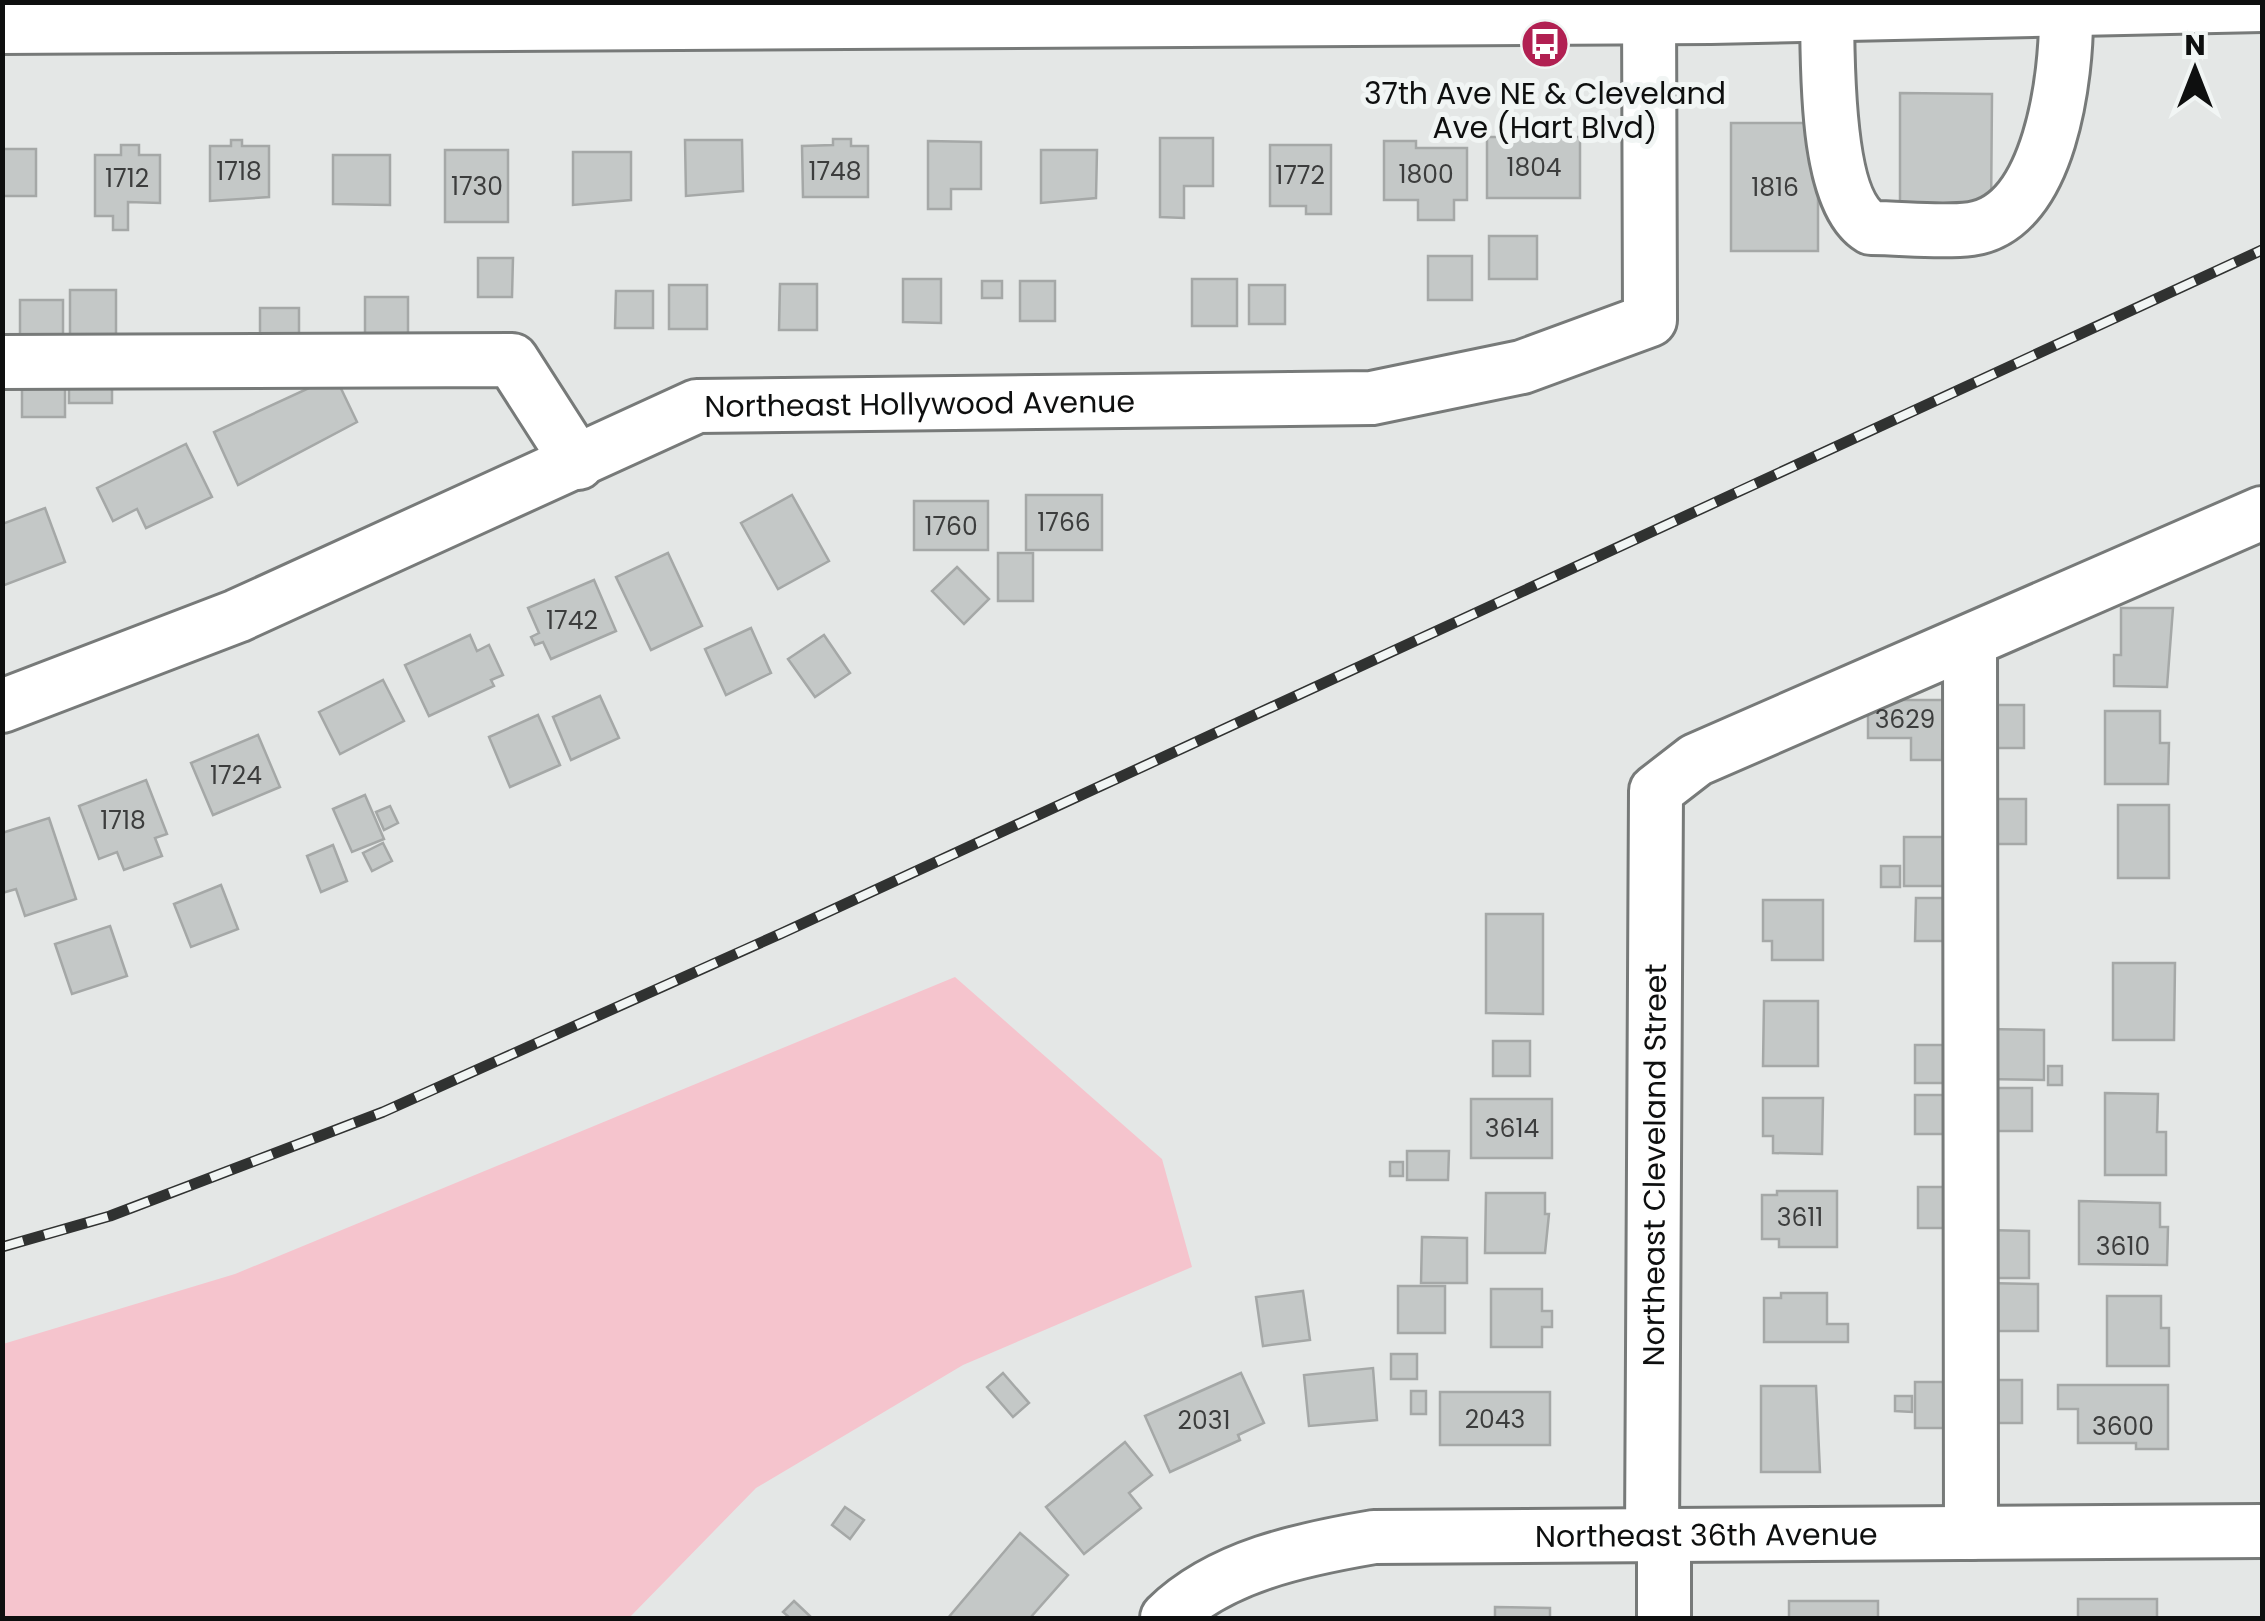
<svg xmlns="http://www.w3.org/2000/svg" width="2265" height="1621" font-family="Poppins,sans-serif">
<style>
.green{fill:#f5c4cd}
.building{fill:#c4c8c7;stroke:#a5a8a7;stroke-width:2.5}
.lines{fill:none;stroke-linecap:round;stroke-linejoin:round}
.minor-casing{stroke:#777a79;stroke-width:58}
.minor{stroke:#fff;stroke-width:52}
.rail-casing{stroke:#303231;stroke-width:11}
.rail{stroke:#f1f5f4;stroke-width:8;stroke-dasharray:22;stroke-linecap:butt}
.labels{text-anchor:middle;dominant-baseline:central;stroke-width:10;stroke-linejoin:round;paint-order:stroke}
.number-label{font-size:25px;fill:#3c3d3d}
.poi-label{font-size:30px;fill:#0e0f0f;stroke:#f1f5f4}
.street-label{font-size:30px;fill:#0e0f0f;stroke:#f1f5f4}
</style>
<rect width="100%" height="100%" fill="#e4e7e6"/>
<polygon class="green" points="955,977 1162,1159 1192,1267 963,1365 756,1488 629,1618 3,1618 3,1344 235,1274"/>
<g class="building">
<polygon points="1900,93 1992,94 1991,217 1900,217"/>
<rect x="1731" y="123" width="87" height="128"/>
<rect x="1487" y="137" width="93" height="61"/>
<polygon points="1160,138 1213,138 1213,186 1184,186 1184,218 1160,217"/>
<polygon points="833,139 851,139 851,146 868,146 868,197 803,197 802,146 833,145"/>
<polygon points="231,140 242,140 242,146 269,146 269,197 210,201 210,146 231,146"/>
<polygon points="685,140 742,140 743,191 686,196"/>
<polygon points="928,141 981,142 981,189 951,189 951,209 928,209"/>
<polygon points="1384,141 1416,141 1416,148 1467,148 1467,200 1454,200 1454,220 1418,220 1418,200 1384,200"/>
<polygon points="121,145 139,145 139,155 160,155 160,203 128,202 128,230 113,230 113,216 95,216 95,155 121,155"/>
<polygon points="1270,145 1331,145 1331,214 1306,214 1306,206 1270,206"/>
<rect x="2" y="149" width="34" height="47"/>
<rect x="445" y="150" width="63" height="72"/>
<polygon points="1041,150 1097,150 1096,198 1041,203"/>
<polygon points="573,152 631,152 631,200 573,205"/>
<polygon points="333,155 390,155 390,205 333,204"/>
<rect x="1489" y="236" width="48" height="43"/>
<rect x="1428" y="256" width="44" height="44"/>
<polygon points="478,258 513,258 512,297 478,297"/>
<polygon points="903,279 941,279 941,323 903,322"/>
<rect x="1192" y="279" width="45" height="47"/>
<rect x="982" y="281" width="20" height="17"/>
<rect x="1020" y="281" width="35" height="40"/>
<polygon points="780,284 817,284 817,330 779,330"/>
<rect x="669" y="285" width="38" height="44"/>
<rect x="1249" y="285" width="36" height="39"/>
<rect x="70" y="290" width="46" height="50"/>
<polygon points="616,291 653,291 653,328 615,328"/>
<polygon points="365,297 408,297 408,340 365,339"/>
<polygon points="20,300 63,300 63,339 20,338"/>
<rect x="260" y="308" width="39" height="31"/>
<rect x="69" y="372" width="43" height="31"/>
<rect x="22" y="374" width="43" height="43"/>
<polygon points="335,376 357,422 238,485 214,432"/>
<polygon points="186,444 212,497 146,528 137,509 113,521 97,488"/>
<polygon points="792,495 829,561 778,589 741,523"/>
<rect x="1026" y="495" width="76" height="55"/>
<rect x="914" y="501" width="74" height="49"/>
<polygon points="45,508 65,562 2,586 2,524"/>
<polygon points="668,553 702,626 651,650 616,577"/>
<rect x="998" y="553" width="35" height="48"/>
<polygon points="957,567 989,599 964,624 932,591"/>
<polygon points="594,580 616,631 551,659 543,642 535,645 531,637 539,633 528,608"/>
<polygon points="2121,608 2173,608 2167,687 2114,686 2114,655 2121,655"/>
<polygon points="751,628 771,673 726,695 705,649"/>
<polygon points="470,635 477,651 489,645 503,675 491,680 494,686 429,716 405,665"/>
<polygon points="824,635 850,673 815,697 788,659"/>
<polygon points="383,680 404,721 340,754 319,712"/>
<polygon points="600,696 619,738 571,760 553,717"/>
<polygon points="1868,700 1943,700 1942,760 1911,760 1911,738 1868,738"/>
<rect x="1982" y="705" width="42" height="43"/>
<polygon points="2105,711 2160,711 2160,743 2169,743 2168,784 2105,784"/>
<polygon points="538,715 560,765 510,787 489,737"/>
<polygon points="258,735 280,787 213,815 191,763"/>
<polygon points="146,780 167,834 155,838 162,856 124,870 117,852 99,859 79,806"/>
<polygon points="365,795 384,839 352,852 333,809"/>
<rect x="1983" y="799" width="43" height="45"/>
<rect x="2118" y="805" width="51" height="73"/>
<polygon points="390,806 398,823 384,830 376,812"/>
<polygon points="49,818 76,899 25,916 16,889 2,893 2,833"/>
<rect x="1904" y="837" width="48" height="49"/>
<polygon points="383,843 392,861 372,871 363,853"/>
<polygon points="333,845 347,881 321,892 307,856"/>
<rect x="1881" y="866" width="19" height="21"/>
<polygon points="221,885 238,929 191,947 174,904"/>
<polygon points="1916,898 1953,898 1953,941 1915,941"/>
<polygon points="1763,900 1823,900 1823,960 1772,960 1772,941 1763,941"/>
<polygon points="1486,914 1543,914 1543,1014 1486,1013"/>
<polygon points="110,926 127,976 72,994 55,944"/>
<polygon points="2113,963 2175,963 2174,1040 2113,1040"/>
<polygon points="1764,1001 1818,1001 1818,1066 1763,1066"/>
<polygon points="1984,1029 2044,1030 2044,1080 1983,1079"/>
<rect x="1493" y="1041" width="37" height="35"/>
<rect x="1915" y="1045" width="35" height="38"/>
<rect x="2048" y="1066" width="14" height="19"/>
<rect x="1984" y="1088" width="48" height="43"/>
<polygon points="2105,1093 2158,1094 2157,1132 2166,1132 2166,1175 2105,1175"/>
<rect x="1915" y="1095" width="35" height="39"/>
<polygon points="1763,1098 1823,1098 1822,1154 1773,1153 1773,1136 1763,1136"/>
<rect x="1471" y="1099" width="81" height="59"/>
<polygon points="1407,1151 1449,1151 1448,1180 1407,1180"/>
<rect x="1390" y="1162" width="13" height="14"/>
<rect x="1918" y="1187" width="33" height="41"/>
<polygon points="1777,1191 1837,1191 1837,1247 1779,1247 1779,1239 1762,1239 1762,1195 1777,1195"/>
<polygon points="1486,1193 1545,1193 1545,1214 1549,1214 1545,1253 1485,1253"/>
<polygon points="2079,1201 2160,1203 2160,1227 2168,1227 2167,1265 2079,1264"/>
<polygon points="1985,1230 2029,1231 2029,1278 1985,1278"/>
<polygon points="1422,1237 1467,1238 1467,1283 1421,1283"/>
<polygon points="1986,1283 2038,1284 2038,1331 1985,1331"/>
<rect x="1398" y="1286" width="47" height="47"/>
<polygon points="1491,1289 1542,1289 1542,1311 1552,1311 1552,1327 1542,1327 1542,1347 1491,1347"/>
<polygon points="1303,1291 1310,1340 1263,1346 1256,1297"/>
<polygon points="1781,1293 1827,1293 1827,1324 1848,1324 1848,1342 1764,1342 1764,1298 1781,1298"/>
<polygon points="2107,1296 2161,1296 2161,1328 2169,1328 2169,1366 2107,1366"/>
<rect x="1391" y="1354" width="26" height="25"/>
<polygon points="1373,1368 1377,1420 1309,1426 1304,1375"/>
<polygon points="1003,1373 1029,1403 1013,1417 987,1387"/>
<polygon points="1241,1373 1264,1423 1238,1435 1240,1440 1170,1472 1145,1416"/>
<rect x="1987" y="1380" width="35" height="43"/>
<rect x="1915" y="1382" width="40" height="46"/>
<polygon points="2058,1385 2168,1385 2168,1449 2136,1449 2136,1443 2078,1443 2078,1409 2058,1409"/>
<polygon points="1761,1386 1816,1386 1820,1472 1761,1472"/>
<rect x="1411" y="1391" width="15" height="23"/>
<rect x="1440" y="1392" width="110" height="53"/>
<polygon points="1895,1396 1912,1396 1912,1412 1895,1411"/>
<polygon points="1125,1442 1152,1475 1129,1493 1141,1508 1084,1554 1046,1507"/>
<polygon points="845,1507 864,1520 850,1539 832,1525"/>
<polygon points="1020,1533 1068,1575 1030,1618 948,1618"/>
<rect x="2078" y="1599" width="79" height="19"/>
<polygon points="794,1601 812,1618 790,1618 783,1612"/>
<rect x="1789" y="1601" width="89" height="17"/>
<polygon points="1495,1607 1550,1608 1550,1618 1495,1618"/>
</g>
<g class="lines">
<g class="minor-casing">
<g id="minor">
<path d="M 1827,15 C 1828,66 1825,201 1871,228 C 1903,228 1939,233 1971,229 C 2051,218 2067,74 2066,12"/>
<polyline points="2,27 1711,17 2262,5"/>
<polyline points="2,362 512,360 578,463"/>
<polyline points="1970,642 1971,1533"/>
<path id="s1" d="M 2,706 L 237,616 L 697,406 L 1372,398 L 1522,367 L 1650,320 L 1649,2"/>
<path id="s2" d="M 1652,1537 L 1656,791 L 1696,760 L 2262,513"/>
<polyline points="1664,1538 1664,1618"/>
<path id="s3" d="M 1167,1618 C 1220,1566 1303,1549 1374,1537 L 2262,1531"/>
</g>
</g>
<use href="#minor" class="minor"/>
<g class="rail-casing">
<polyline id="rail" points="2,1247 110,1216 383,1112 780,934 2262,250"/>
</g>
<use href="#rail" class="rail"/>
</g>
<defs>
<g id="bus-disc" transform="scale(2.5)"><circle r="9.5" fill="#b12052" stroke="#f1f5f4"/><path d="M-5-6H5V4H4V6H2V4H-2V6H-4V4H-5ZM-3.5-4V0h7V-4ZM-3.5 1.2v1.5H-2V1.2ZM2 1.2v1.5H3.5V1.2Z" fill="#fff"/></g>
</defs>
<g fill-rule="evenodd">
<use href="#bus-disc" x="1545" y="44"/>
</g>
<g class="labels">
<g class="number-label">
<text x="1534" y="167">1804</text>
<text x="239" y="171">1718</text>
<text x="835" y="171">1748</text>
<text x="1426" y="174">1800</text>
<text x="1300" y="175">1772</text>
<text x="127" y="178">1712</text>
<text x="477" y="186">1730</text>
<text x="1775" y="187">1816</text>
<text x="1064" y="522">1766</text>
<text x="951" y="526">1760</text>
<text x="572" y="620">1742</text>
<text x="1905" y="719">3629</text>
<text x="236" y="775">1724</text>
<text x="123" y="820">1718</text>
<text x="1512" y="1128">3614</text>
<text x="1800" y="1217">3611</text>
<text x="2123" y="1246">3610</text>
<text x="1495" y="1419">2043</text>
<text x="1204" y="1420">2031</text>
<text x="2123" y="1426">3600</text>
</g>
<g class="poi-label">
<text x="1545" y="93">37th Ave NE &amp; Cleveland<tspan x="1545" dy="34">Ave (Hart Blvd)</tspan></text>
</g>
<g class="street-label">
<text stroke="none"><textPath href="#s1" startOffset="980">Northeast Hollywood Avenue</textPath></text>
<text stroke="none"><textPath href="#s2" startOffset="372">Northeast Cleveland Street</textPath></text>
<text stroke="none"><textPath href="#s3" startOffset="558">Northeast 36th Avenue</textPath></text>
</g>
</g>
<rect width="2265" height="1621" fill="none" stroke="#0e0f0f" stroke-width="10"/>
<g transform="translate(2195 70)" stroke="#f1f5f4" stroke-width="8" paint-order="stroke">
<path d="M0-8L18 38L0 25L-18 38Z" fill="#0e0f0f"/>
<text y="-15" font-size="28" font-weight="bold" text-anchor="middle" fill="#0e0f0f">N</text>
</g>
</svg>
